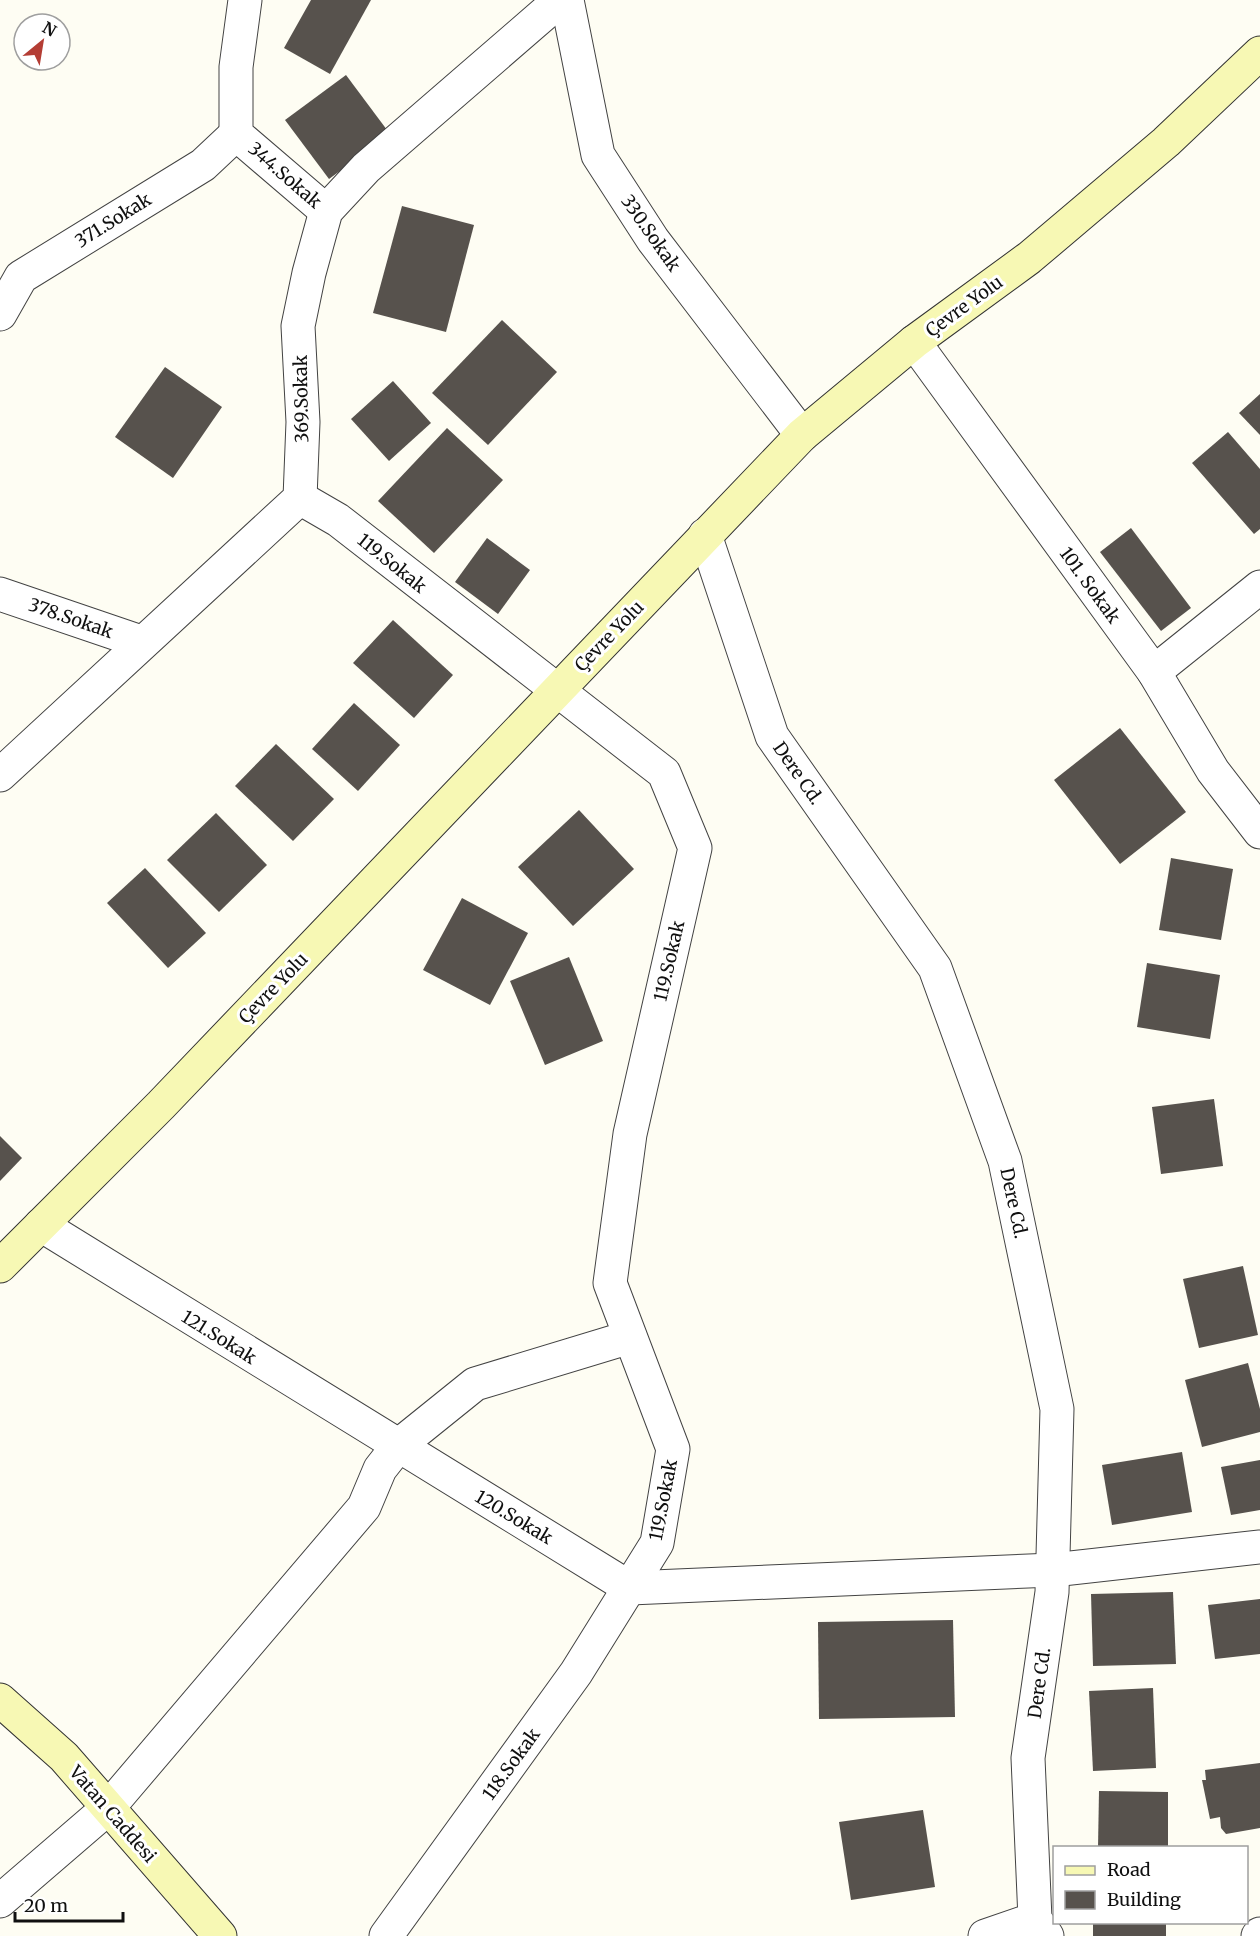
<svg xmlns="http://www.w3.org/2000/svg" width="1260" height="1936" font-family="Merriweather,serif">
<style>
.building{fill:#57524d}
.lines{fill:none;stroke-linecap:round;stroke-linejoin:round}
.street-casing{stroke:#434343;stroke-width:35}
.secondary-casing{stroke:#323232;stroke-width:35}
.street{stroke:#fff;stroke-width:33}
.secondary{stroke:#f7f8b4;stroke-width:33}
.labels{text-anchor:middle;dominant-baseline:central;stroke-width:6;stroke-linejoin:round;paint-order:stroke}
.street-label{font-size:18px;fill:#101010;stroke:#fff}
</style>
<rect width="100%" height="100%" fill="#fefdf3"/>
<g class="building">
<polygon points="311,0 371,0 330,74 284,48"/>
<polygon points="346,75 390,134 329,179 285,120"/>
<polygon points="402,206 474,225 446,332 373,313"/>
<polygon points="502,320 557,372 488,445 432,393"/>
<polygon points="165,367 222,407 173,478 115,437"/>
<polygon points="393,381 431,423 389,461 351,419"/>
<polygon points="1260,394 1260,435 1239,413"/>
<polygon points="447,428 503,480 434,553 378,501"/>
<polygon points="1228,432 1260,469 1260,529 1254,534 1192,463"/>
<polygon points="1131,528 1191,608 1161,631 1100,552"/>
<polygon points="487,538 530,570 498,614 455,582"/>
<polygon points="393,620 453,675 414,718 353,663"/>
<polygon points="354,703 400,745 358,791 312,749"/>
<polygon points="1120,728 1186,812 1120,864 1054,780"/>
<polygon points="276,744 334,799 293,841 235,786"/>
<polygon points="579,810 634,869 573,926 518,867"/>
<polygon points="216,813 267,865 219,912 167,860"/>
<polygon points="1171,858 1233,869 1221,940 1159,930"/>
<polygon points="145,868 206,933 168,968 107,903"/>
<polygon points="462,898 528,933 490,1005 423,970"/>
<polygon points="569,957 603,1041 545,1065 510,981"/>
<polygon points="1147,963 1220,975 1210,1039 1137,1027"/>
<polygon points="1214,1099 1223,1166 1161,1174 1152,1107"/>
<polygon points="0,1136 22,1158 0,1181"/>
<polygon points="1243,1266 1258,1335 1199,1348 1183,1279"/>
<polygon points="1248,1363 1260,1409 1260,1432 1202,1447 1185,1380"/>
<polygon points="1182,1452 1192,1512 1112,1525 1102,1465"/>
<polygon points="1260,1460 1260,1510 1231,1515 1221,1467"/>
<polygon points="1173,1592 1176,1664 1093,1666 1091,1594"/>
<polygon points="1260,1599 1260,1654 1215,1659 1208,1605"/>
<polygon points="953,1620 955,1717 819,1719 818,1622"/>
<polygon points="1153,1688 1156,1768 1093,1771 1089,1691"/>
<polygon points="1260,1763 1260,1828 1226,1834 1221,1828 1220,1817 1210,1819 1202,1780 1206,1780 1205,1770"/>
<polygon points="1099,1791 1168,1792 1168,1848 1098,1848"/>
<polygon points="923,1810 935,1887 851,1900 839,1822"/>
<rect x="1093" y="1922" width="73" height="14"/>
</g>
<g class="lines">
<g class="street-casing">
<g id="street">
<polyline points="245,0 236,67 236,134 326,211"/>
<polyline points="567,0 598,155 653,240 802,435"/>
<polyline points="0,314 21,277 203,165 236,134"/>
<polyline points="914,342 1154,672 1213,771 1260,832"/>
<polyline points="300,498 338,520 664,773 695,848 630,1134 610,1283 673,1449 657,1543 576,1673 386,1936"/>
<polyline points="705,535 772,736 935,968 1005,1161 1057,1409 1052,1592 1028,1758 1035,1919 1047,1936"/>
<polyline points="0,594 141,642"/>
<polyline points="1154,672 1260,587"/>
<polyline points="0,775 300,498 303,422 298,326 309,273 326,211 366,168 560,0"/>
<polyline points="41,1225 630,1588"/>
<polyline points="630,1588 1053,1570 1260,1547"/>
<polyline points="0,1901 108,1808 364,1507 380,1469 398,1446 475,1384 630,1337"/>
<polyline points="985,1936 1035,1919"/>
<polyline points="1258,1936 1260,1934"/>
</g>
</g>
<g class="secondary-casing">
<g id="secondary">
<polyline points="0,1266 161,1105 802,435 914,342 1029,258 1166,142 1260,53"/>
<polyline points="0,1700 64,1757 220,1936"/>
</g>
</g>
<use href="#street" class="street"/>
<use href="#secondary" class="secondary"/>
</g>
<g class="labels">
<g class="street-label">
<text transform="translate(285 175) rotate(41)">344.Sokak</text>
<text transform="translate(113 220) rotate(-32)">371.Sokak</text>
<text transform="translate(651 233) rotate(55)">330.Sokak</text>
<text transform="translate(964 306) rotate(-36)">Çevre Yolu</text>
<text transform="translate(301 399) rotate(-91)">369.Sokak</text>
<text transform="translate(392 563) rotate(39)">119.Sokak</text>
<text transform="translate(1090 585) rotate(54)">101. Sokak</text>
<text transform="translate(71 618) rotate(19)">378.Sokak</text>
<text transform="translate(609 636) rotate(-46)">Çevre Yolu</text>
<text transform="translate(798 773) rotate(55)">Dere Cd.</text>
<text transform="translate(669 961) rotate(-77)">119.Sokak</text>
<text transform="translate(273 988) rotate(-46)">Çevre Yolu</text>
<text transform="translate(1014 1203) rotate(78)">Dere Cd.</text>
<text transform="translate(219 1337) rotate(32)">121.Sokak</text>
<text transform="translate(663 1500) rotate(-79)">119.Sokak</text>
<text transform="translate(514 1517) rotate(31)">120.Sokak</text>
<text transform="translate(1039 1683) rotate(-82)">Dere Cd.</text>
<text transform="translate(511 1764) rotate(-54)">118.Sokak</text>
<text transform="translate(113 1814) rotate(49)">Vatan Caddesi</text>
</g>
</g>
<rect x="1053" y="1846" width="195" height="78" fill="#ffffff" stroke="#9f9f9f" stroke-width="1.5"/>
<rect x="1065" y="1866" width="30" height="9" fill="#f7f8b4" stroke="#9f9f9f" stroke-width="1.5"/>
<text x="1107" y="1876" font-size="18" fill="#101010">Road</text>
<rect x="1065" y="1891" width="30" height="18" fill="#57524d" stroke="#9f9f9f" stroke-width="1.5"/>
<text x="1107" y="1906" font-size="18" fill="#101010">Building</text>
<g transform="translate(42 42) rotate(30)"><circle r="28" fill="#ffffff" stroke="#9f9f9f" stroke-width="1.5"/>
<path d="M0-4.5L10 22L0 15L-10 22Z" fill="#b43d34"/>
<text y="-9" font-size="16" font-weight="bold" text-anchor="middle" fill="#101010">N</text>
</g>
<path d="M15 1912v9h108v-9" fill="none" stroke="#101010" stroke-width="3"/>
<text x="24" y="1912" font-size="18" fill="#101010" stroke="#ffffff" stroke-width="4.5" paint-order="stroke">20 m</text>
</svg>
